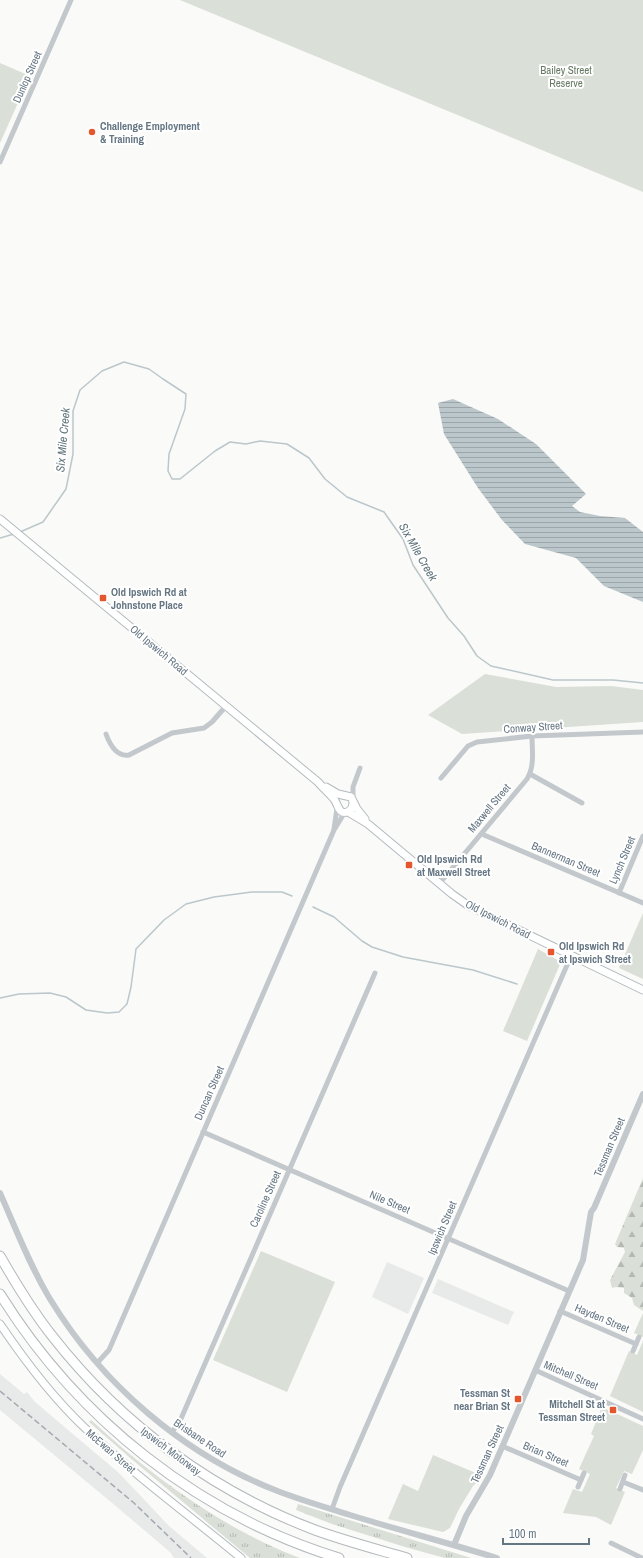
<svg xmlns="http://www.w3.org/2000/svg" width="643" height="1558" font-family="'Archivo Narrow',sans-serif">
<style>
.built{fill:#e8e9e9}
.grass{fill:url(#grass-tufts)}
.forest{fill:url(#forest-firs)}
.park{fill:#dadfd7}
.water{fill:url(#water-rules)}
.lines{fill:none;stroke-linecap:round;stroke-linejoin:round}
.stream{stroke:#bbc7cb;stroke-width:1.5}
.secondary-casing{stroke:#b3babf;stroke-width:9}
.motorway-casing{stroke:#b4b9bd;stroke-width:11}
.minor{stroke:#c3c8cc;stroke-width:5}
.tertiary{stroke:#c3c8cc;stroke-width:6}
.secondary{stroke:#fff;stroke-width:7}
.motorway{stroke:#fff;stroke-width:9}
.rail{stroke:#a2aab0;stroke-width:1.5;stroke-dasharray:6 3;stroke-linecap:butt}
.poi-dot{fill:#e4572e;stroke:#fff;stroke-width:1.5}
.labels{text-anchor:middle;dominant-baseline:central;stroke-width:4;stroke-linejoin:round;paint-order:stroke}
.park-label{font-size:11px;fill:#687a64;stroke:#fff}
.street-label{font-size:11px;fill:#657683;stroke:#fff}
.poi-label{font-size:11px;font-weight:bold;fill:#657683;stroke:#fff;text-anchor:start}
.water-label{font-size:12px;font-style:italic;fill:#60757c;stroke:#fff}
</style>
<defs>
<pattern id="grass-tufts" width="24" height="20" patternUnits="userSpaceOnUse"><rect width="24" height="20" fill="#dadfd7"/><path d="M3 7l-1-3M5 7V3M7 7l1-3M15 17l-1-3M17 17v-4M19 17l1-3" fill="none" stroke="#b4b9b4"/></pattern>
<pattern id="forest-firs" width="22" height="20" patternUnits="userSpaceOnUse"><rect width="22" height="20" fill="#dadfd7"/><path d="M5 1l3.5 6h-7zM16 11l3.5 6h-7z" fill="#b4b9b4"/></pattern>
<pattern id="water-rules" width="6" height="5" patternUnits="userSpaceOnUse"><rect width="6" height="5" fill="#bbc7cb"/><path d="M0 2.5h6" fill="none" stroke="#9ca6aa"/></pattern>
</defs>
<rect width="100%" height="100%" fill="#fafaf8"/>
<g class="built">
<polygon points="387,1262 424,1278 408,1314 372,1297"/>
<polygon points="438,1279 514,1312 508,1325 432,1293"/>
<polygon points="0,1374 24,1394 27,1392 35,1402 119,1473 169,1526 207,1558 174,1558 170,1552 111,1502 0,1410"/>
</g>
<g class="grass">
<path d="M 91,1420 C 153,1477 221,1528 300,1558 L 250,1558 L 129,1457 L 89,1422 Z"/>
<polygon points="298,1504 471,1558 445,1558 405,1547 332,1524 296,1510"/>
</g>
<polygon class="forest" points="643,1178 643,1311 634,1305 632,1298 624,1293 624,1288 616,1287 612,1288 610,1280 625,1252 624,1248 617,1247 615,1244"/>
<g class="park">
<polygon points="180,0 643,0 643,192"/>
<polygon points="0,63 30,76 0,143"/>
<polygon points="485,674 556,687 611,686 643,690 643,722 462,734 428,715"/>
<polygon points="643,913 643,979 619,968"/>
<polygon points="538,949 561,962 527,1041 503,1031"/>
<polygon points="261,1251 335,1282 287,1392 213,1360"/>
<polygon points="643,1313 643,1337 634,1333"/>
<polygon points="643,1341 643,1412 610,1396 629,1351 637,1355"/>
<polygon points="602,1407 643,1426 643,1450 632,1474 624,1471 616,1488 625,1492 611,1525 596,1517 563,1513 573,1489 582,1492 590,1474 579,1469 594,1436 591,1434"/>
<polygon points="433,1455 483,1476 473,1486 459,1509 450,1528 443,1532 388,1519 403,1484 418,1491"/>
</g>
<polygon class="water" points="453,399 498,419 536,444 586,494 572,506 580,512 600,516 625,518 643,532 643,602 604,586 576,558 525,544 502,520 478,488 444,434 438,403"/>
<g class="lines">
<g class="stream">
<polyline points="20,532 43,522 66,489 73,454 73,411 80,390 102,371 124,362 149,369 163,379 186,394 185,409 169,454 168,471 172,479 180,479 215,451 230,442 246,444 260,441 287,444 309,458 325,479 347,497 384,512 403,539 413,565 448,618 464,636 477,656 491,666 553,680 613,680 643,683"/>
<polyline points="0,538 14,534"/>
<polyline points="313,907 334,917 362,941 372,947 403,957 473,970 517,984"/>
<polyline points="0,998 19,994 50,993 66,997 86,1010 107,1013 119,1012 127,1004 131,987 136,949 164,920 186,904 214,897 252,892 282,892 292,896"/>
</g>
<g class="secondary-casing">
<g id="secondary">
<path d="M 0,519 L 318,782 C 323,788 329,793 334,799 C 338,804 339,817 349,811 C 352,809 353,806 353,803"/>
<polyline points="326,787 338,794 351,797 357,809 365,819"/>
<polyline points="348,812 368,824 452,894 469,906 643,990"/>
<path d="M 0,1324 C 25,1361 52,1397 85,1428 C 134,1475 189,1515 241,1558"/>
</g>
</g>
<g class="motorway-casing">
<g id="motorway">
<path d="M 0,1256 C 16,1284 33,1312 53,1337 C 121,1424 212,1491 315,1530 C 345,1541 376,1549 407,1558"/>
<path d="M 0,1294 C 77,1418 198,1515 339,1558"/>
</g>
</g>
<g class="minor">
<polyline points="0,162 71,0"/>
<path d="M 106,734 C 110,745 117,757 129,755 L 172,733 L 204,728 L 212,722 L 226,706"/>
<polyline points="530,774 582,803"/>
<polyline points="441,778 468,746 477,742 532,736 643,732"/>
<polyline points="353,799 353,787 360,768"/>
<polyline points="334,829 337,808"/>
<polyline points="482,833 484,835 643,903"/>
<path d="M 439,884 L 527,779 C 535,766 532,750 532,736"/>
<polyline points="619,893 643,836"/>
<polyline points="203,1132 569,1291"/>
<polyline points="560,1311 636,1344"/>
<polyline points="633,1351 639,1337"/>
<polyline points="98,1362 109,1350 334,830 345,812"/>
<polyline points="535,1370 643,1419"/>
<polyline points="172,1432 180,1421 375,973"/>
<polyline points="502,1446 581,1480"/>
<polyline points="623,1482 643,1490"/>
<polyline points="578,1487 584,1473"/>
<polyline points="620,1489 625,1475"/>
<polyline points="332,1509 340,1487 571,956"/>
<polyline points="611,1543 642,1558"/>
</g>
<g class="tertiary">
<path d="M 0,1193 C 16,1229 30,1266 50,1299 C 102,1384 183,1454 275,1490 C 300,1500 325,1507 350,1515 C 399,1530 448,1543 497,1558"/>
<polyline points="454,1545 466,1516 490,1475 583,1260 591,1212 594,1208 643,1094"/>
</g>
<use href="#secondary" class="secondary"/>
<use href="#motorway" class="motorway"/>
<polyline class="rail" points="0,1391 134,1503 191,1558"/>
</g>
<g class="poi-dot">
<circle cx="92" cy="132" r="4"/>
<rect x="99" y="594" width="8" height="8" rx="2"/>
<rect x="405" y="861" width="8" height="8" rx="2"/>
<rect x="547" y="948" width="8" height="8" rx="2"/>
<rect x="514" y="1395" width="8" height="8" rx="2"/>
<rect x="609" y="1406" width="8" height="8" rx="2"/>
</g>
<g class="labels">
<g class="park-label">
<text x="566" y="70">Bailey Street<tspan x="566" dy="13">Reserve</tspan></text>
</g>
<g class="street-label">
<text transform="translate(27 77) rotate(-66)">Dunlop Street</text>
<text transform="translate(159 650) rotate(40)">Old Ipswich Road</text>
<text transform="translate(533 727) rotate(-4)">Conway Street</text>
<text transform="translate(489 808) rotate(-50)">Maxwell Street</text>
<text transform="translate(566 859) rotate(23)">Bannerman Street</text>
<text transform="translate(622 860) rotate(-67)">Lynch Street</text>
<text transform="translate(498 919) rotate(27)">Old Ipswich Road</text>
<text transform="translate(209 1093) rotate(-66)">Duncan Street</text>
<text transform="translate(609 1147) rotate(-67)">Tessman Street</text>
<text transform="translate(265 1199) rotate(-66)">Caroline Street</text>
<text transform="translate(390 1202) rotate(23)">Nile Street</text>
<text transform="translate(442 1228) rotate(-67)">Ipswich Street</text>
<text transform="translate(602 1318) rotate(23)">Hayden Street</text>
<text transform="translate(571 1375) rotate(23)">Mitchell Street</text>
<text transform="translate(200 1438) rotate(34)">Brisbane Road</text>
<text transform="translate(111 1451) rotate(41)">McEwan Street</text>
<text transform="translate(171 1451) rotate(37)">Ipswich Motorway</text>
<text transform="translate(487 1454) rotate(-65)">Tessman Street</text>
<text transform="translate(546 1454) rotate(23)">Brian Street</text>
</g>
<g class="poi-label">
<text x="100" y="126">Challenge Employment<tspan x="100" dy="13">&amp; Training</tspan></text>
<text x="111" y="592">Old Ipswich Rd at<tspan x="111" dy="13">Johnstone Place</tspan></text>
<text x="417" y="859">Old Ipswich Rd<tspan x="417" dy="13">at Maxwell Street</tspan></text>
<text x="559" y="946">Old Ipswich Rd<tspan x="559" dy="13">at Ipswich Street</tspan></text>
<text x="510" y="1393" text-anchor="end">Tessman St<tspan x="510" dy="13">near Brian St</tspan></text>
<text x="605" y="1404" text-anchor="end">Mitchell St at<tspan x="605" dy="13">Tessman Street</tspan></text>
</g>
<g class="water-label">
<text transform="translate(63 440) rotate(-85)">Six Mile Creek</text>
<text transform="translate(418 552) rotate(60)">Six Mile Creek</text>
</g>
</g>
<path d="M503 1538v6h86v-6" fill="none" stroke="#657683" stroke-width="2"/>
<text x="509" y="1538" font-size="12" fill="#657683" stroke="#ffffff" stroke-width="3" paint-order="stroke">100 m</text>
</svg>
